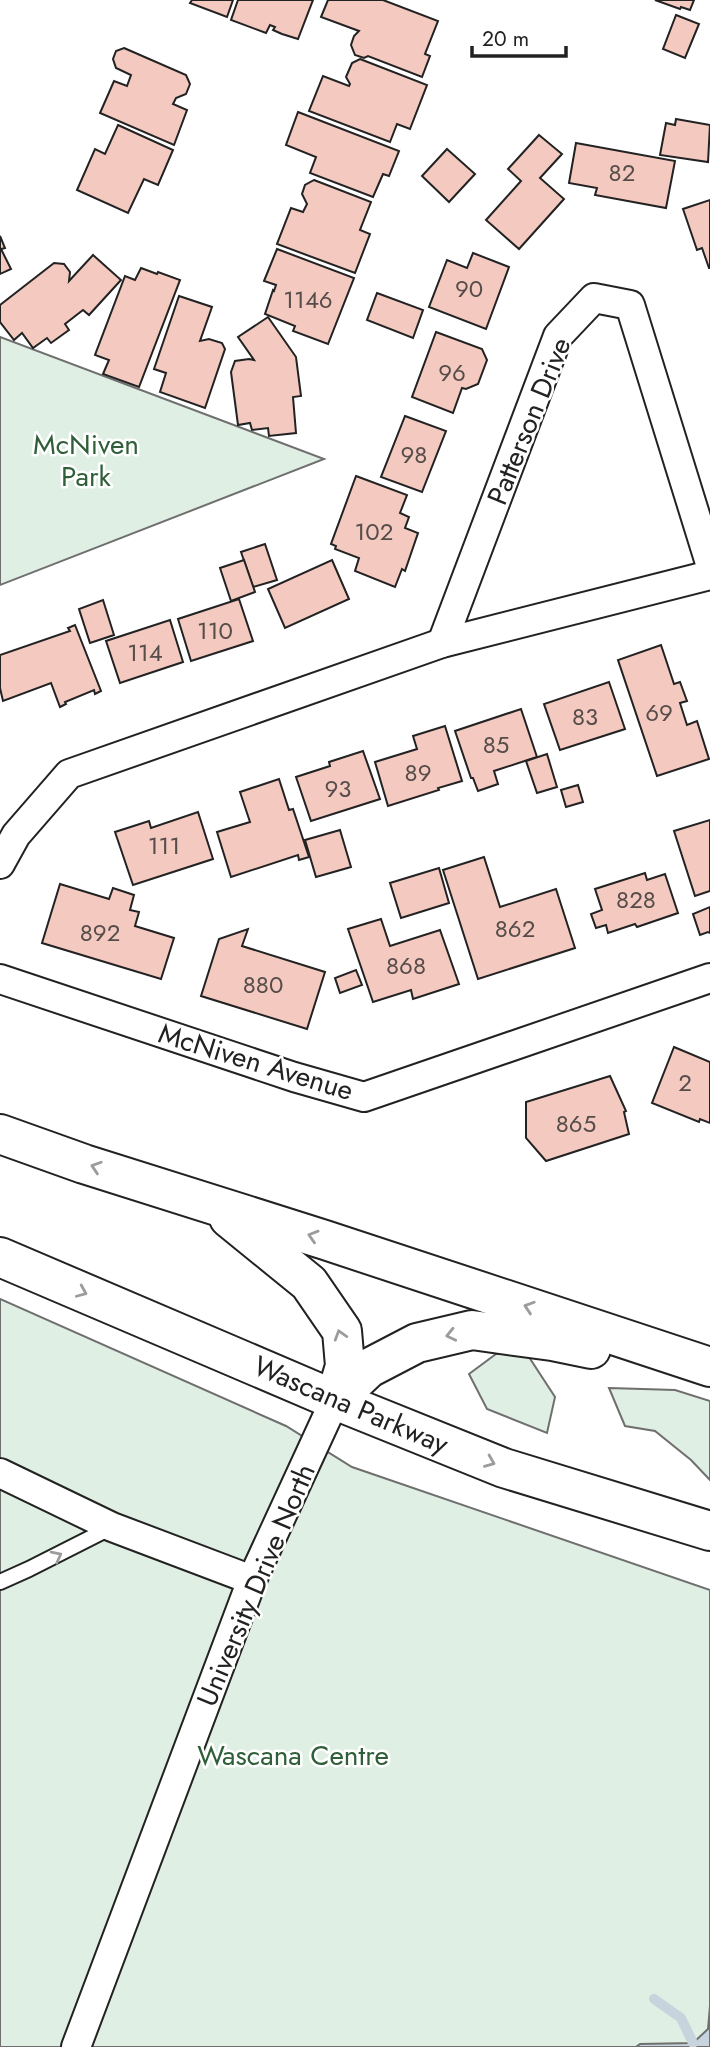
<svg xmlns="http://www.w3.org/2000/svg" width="710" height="2047" font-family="Jost,sans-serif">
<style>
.green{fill:#e0efe3;stroke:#6f6f6f;stroke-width:2}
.water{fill:#c7d3dd;stroke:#6f6f6f;stroke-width:2}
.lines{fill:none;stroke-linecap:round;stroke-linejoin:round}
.stream{stroke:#c7d3dd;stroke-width:10}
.building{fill:#f3c9c0;stroke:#222;stroke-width:2}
.lane-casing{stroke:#222;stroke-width:18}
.street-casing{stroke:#222;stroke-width:32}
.secondary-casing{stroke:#222;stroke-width:42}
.lane{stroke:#fff;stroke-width:14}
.street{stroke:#fff;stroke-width:28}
.secondary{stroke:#fff;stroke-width:38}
.oneway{stroke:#9c9c9c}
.labels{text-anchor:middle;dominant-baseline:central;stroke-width:5;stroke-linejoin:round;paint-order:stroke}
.number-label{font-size:24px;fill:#564c4a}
.street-label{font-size:28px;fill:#222;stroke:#fff}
.park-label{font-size:28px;fill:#2f5e38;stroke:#fff}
</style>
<rect width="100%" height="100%" fill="#fff"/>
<g class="green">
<polygon points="0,337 324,459 0,585"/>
<polygon points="0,1299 286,1426 352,1467 710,1590 710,2047 0,2047"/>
<polygon points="496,1354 527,1354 555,1397 547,1433 487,1409 469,1374"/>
<polygon points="609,1388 675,1390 710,1401 710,1480 691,1460 655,1431 625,1426"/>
</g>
<polygon class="water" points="710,2006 710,2047 636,2047 640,2044 693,2043 708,2029"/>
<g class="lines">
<polyline class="stream" points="654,1999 681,2018 693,2043"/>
</g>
<g class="building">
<polygon points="192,0 233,0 227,17 190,3"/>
<polygon points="238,0 313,0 298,39 282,34 273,30 275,27 270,25 266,33 231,20"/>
<polygon points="328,0 383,0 438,21 425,54 430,56 422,77 368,56 364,58 355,55 351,45 354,36 359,31 321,17"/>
<polygon points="655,0 694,0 690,10 681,7 680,9"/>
<polygon points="676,15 699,24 685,58 663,49"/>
<polygon points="124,48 186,75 190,84 186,94 176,98 173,104 187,110 174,145 100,113 114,81 127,86 131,75 116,68 113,59 116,51"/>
<polygon points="360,59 427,85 410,129 397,124 390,142 309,111 323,76 349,86 350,84 346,77 352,63"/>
<polygon points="298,112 399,151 389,176 383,174 373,197 310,173 316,157 286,145"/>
<polygon points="676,119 710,125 708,162 660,155 666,123 675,125"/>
<polygon points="118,125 173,150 158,185 144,179 128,213 77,190 95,149 105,154"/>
<polygon points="539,135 562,154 540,178 564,199 519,249 486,220 521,181 508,169"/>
<polygon points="576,143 675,161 666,208 595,195 597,188 569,183"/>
<polygon points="447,149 475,174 449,202 422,176"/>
<polygon points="314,180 371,202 360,230 370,234 355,273 277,244 291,208 303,212 307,204 302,194 305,185"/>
<polygon points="710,200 710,268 709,268 702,248 697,250 683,209"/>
<polygon points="0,236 5,248 1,249 11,269 0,274"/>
<polygon points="277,249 354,278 328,344 293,331 295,326 265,314 273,290 274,291 276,285 264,281"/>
<polygon points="473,253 509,267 486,329 429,307 447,260 467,268"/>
<polygon points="93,255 121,280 89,315 83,310 65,324 69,330 51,343 47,338 33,348 22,333 14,340 0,322 0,305 54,263 64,264 70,272 69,281"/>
<polygon points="141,268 157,274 158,272 180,280 139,387 103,374 109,360 95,355 125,276 135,280"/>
<polygon points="377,293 423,310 413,338 367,320"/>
<polygon points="179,296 212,307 200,341 209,339 222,343 225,349 205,408 160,392 166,373 154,369"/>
<polygon points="268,317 296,357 301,396 293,397 296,433 269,436 268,428 252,430 250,423 238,425 231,372 235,361 249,359 254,360 238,337"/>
<polygon points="436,332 482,349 487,360 478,384 466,389 462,388 453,413 412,397"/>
<polygon points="405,416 446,431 422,492 381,477"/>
<polygon points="356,476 407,495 400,513 409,517 405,528 418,533 405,571 402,569 395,587 355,571 359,558 335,549 336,546 331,544"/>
<polygon points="265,544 277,580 253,587 241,552"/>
<polygon points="244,560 255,592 231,601 220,568"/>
<polygon points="332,560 349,599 285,628 268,589"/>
<polygon points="239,599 253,641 191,661 178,619"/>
<polygon points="103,600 114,635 90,643 79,609"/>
<polygon points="170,620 183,662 120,683 106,641"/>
<polygon points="75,625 101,691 95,694 94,690 65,702 66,704 60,707 51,683 3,701 0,688 0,655 70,631 68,628"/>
<polygon points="661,645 674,684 680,682 687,701 680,703 687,725 697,721 709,759 657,776 618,660"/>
<polygon points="609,682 625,729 560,750 544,704"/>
<polygon points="521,709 537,757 494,771 498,784 478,791 473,778 471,778 455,731"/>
<polygon points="445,726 462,781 438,788 439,790 388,806 375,762 417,749 413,736"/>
<polygon points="363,751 380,799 311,821 296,777 330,766 329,762"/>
<polygon points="547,754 557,787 537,793 526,761"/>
<polygon points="279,779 289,810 293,809 309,857 299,860 298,855 231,877 217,832 250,822 240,792"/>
<polygon points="578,785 583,802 566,807 561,790"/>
<polygon points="198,812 213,859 133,885 115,832 149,821 151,828"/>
<polygon points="710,820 710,891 695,896 674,831"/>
<polygon points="340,830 351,867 316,877 305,840"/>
<polygon points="484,857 500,907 556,889 575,948 478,979 443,870"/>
<polygon points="439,868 449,903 401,918 390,883"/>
<polygon points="645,873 647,880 665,874 678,913 637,927 635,924 608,933 606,925 596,928 591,914 602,910 595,889"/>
<polygon points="60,884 109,899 113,888 134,895 130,910 139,912 135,926 174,938 161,979 42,943"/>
<polygon points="710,907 710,933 708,932 700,935 693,914"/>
<polygon points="381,919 390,946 440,930 459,984 413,999 411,990 373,1002 348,929"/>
<polygon points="248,929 242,946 325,972 307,1029 201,996 219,939"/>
<polygon points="356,970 362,985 340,993 335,978"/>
<polygon points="674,1047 710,1062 710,1123 700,1119 699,1122 652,1103"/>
<polygon points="610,1076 626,1111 624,1112 629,1134 546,1161 526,1138 526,1102"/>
</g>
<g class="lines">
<g class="lane-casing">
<polyline id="lane" points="0,1582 29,1569 112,1527"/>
</g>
<g class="street-casing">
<g id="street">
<polyline points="442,643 558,336 594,298 630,305 710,563"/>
<polyline points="0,864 16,835 69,774 442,643 710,575"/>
<polyline points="0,979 294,1077 364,1097 710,978"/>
<polyline points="0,1473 112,1527 252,1580"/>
<polyline points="76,2047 252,1580 335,1400"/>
</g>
</g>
<g class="secondary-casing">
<g id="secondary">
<polyline points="0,1134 84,1164 325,1240 710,1367"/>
<polyline points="229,1218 309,1283 342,1331 345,1366 335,1400"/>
<polyline points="0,1257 335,1400 504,1468 710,1531"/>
<polyline points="335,1400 369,1368 417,1343 472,1330 552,1341 591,1349"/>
</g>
</g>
<use href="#lane" class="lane"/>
<use href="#street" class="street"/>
<use href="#secondary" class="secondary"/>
</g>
<defs><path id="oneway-chevron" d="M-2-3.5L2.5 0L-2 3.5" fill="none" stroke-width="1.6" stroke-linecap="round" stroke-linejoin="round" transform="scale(1.75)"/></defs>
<g class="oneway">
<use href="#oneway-chevron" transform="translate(96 1167) rotate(-162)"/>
<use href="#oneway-chevron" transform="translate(313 1236) rotate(-163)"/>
<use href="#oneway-chevron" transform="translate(82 1292) rotate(23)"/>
<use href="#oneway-chevron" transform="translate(529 1307) rotate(-162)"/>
<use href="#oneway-chevron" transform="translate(340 1335) rotate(-107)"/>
<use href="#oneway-chevron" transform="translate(451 1335) rotate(167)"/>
<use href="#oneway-chevron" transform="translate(490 1462) rotate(22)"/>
<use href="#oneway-chevron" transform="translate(57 1556) rotate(-27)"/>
</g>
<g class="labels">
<g class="number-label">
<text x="622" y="172">82</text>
<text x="469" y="288">90</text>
<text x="308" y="299">1146</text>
<text x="452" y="372">96</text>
<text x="414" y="454">98</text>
<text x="374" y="531">102</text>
<text x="215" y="630">110</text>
<text x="145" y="652">114</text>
<text x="659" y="712">69</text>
<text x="585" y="716">83</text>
<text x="496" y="744">85</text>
<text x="418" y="772">89</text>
<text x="338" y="788">93</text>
<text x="164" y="845">111</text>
<text x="636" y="899">828</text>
<text x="515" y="928">862</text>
<text x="100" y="932">892</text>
<text x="406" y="965">868</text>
<text x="263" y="984">880</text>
<text x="685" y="1082">2</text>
<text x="576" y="1123">865</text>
</g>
<g class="street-label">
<text transform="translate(529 421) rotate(-68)">Patterson Drive</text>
<text transform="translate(256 1062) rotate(17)">McNiven Avenue</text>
<text transform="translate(351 1405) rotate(23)">Wascana Parkway</text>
<text transform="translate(256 1585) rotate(-67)">University Drive North</text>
</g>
<g class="park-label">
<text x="86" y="444">McNiven<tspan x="86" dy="32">Park</tspan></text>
<text x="293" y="1755">Wascana Centre</text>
</g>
</g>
<path d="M472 46v10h94v-10" fill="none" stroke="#222222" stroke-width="3.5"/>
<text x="482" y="46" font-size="21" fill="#222222" stroke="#ffffff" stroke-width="5" paint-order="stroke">20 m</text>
</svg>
